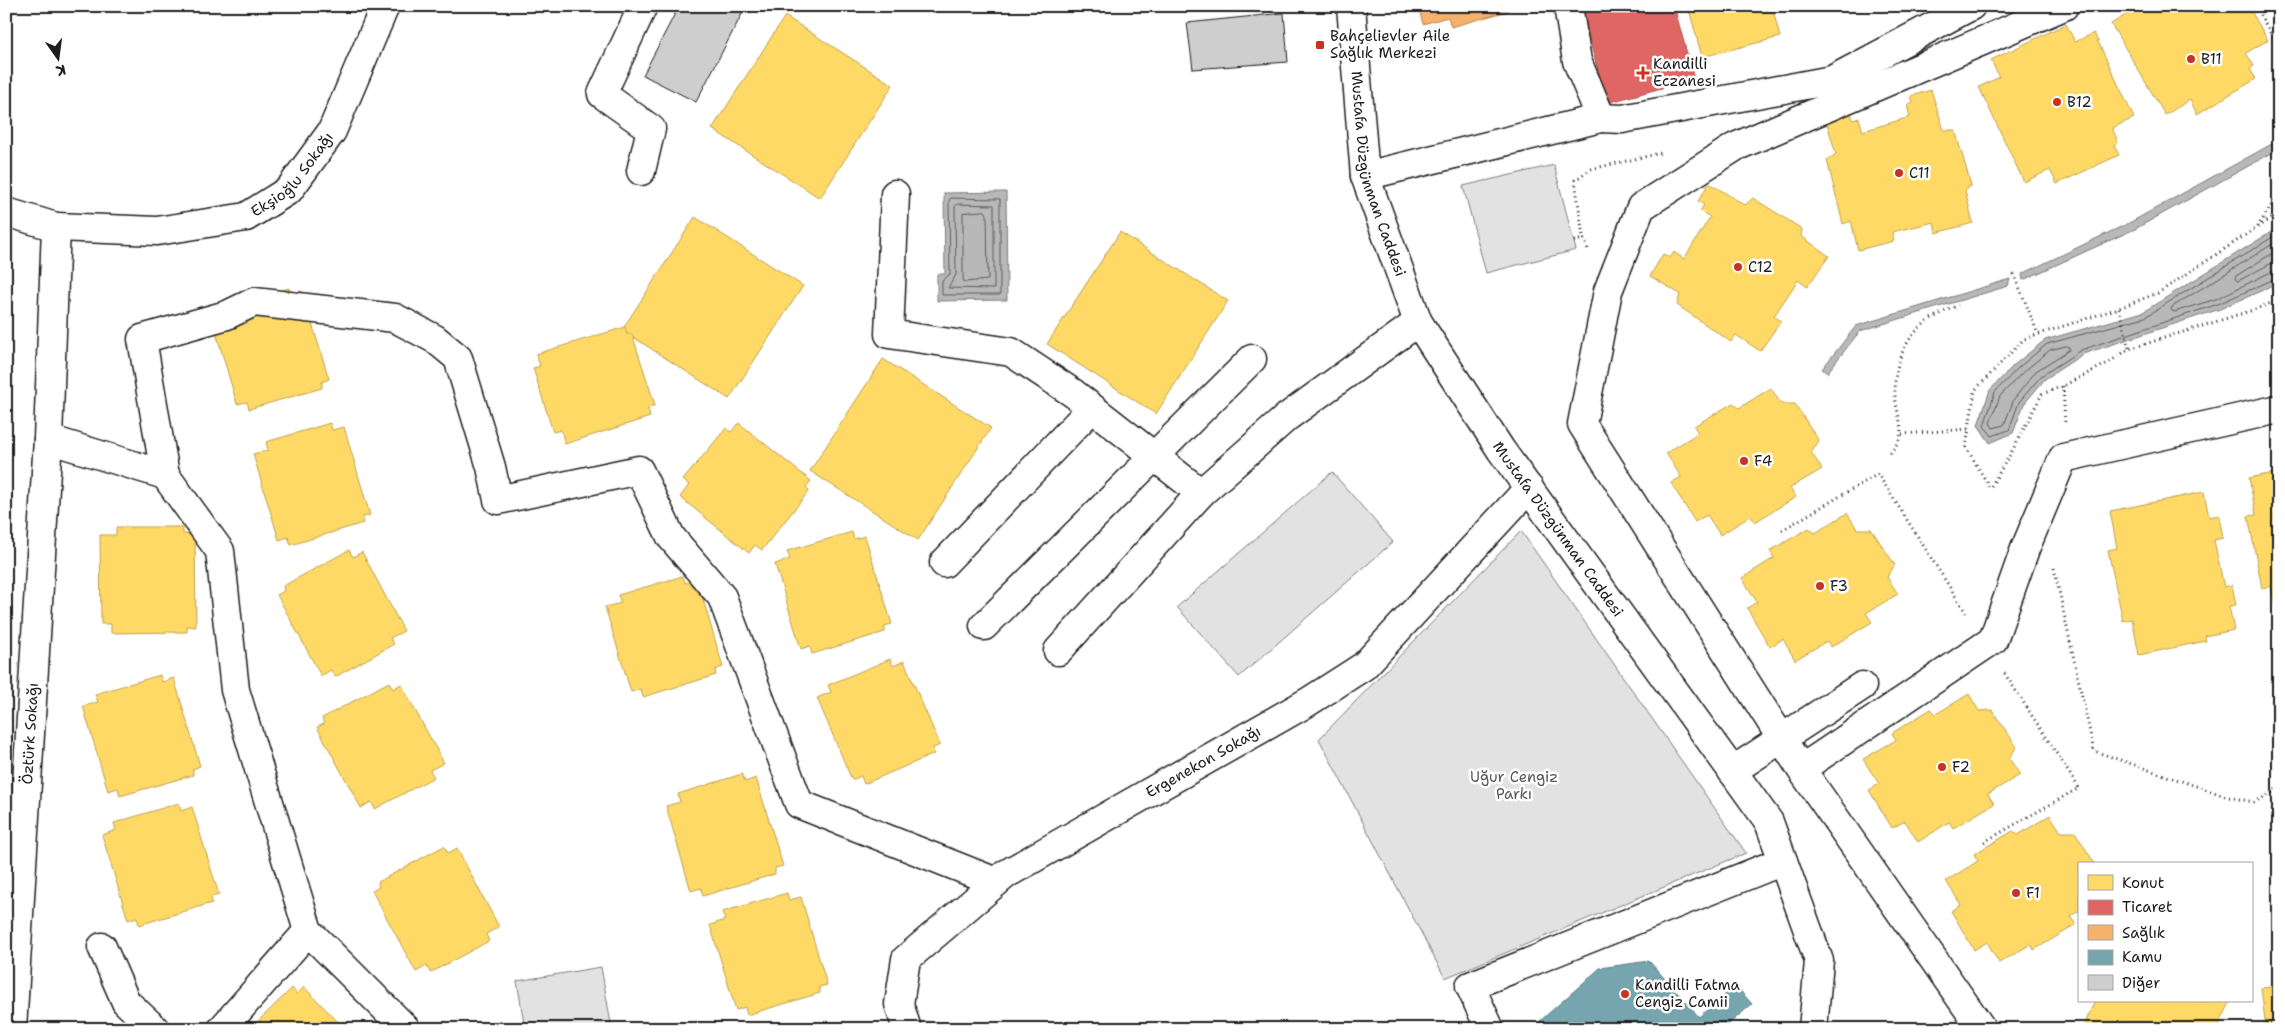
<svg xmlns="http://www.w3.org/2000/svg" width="2285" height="1035" font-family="'Shantell Sans',sans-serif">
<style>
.green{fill:#e2e2e2;stroke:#7f7f7f}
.water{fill:#b8b8b8;stroke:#7a7a7a}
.homes{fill:#ffd966;stroke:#bba050}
.shops{fill:#e06666;stroke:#a55050}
.health{fill:#f6b26b;stroke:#b58553}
.public{fill:#76a5af;stroke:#5b7c83}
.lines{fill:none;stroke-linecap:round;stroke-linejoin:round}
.shore{stroke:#5a5a5a;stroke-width:1}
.building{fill:#cecece;stroke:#1c1c1c}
.minor-casing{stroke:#1c1c1c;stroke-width:31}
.path{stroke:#1c1c1c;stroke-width:3;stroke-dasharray:1 4;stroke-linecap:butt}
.minor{stroke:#fff;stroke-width:28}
.poi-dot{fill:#c8321e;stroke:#fff;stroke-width:2}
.labels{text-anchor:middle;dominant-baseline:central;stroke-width:5;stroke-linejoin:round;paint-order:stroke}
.poi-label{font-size:15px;fill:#1c1c1c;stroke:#fff;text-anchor:start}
.street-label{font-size:15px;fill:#1c1c1c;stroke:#fff}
.park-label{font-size:15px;fill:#575757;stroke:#fff}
</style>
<rect width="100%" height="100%" fill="#fff"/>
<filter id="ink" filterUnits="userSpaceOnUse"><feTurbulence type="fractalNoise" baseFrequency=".02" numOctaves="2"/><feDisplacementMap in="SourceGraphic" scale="10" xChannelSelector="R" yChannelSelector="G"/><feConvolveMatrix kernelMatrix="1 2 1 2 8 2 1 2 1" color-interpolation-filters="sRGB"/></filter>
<g filter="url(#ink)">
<g class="green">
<polygon points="1554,165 1576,250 1486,273 1463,186"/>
<polygon points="1332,472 1393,542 1239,677 1177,607"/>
<polygon points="1521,531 1746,853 1445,978 1319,739"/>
<polygon points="601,967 612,1029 525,1029 517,981"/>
</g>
<g class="water">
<polygon points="2279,140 2279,149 2135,229 2023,280 2022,274 2131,222"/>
<polygon points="1006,192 1007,300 937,301 937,274 945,274 944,193"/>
<polygon points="2279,227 2279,281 2263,290 2220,309 2083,354 2045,379 2024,404 2013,433 1990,443 1978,425 1990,390 2014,365 2045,340 2143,312"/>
<polygon points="2010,279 2008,286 1860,331 1827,373 1822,369 1856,326"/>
</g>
<g class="homes">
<polygon points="1688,6 1772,6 1780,37 1702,57"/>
<polygon points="2126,6 2248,6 2268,40 2246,53 2254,66 2250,69 2256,79 2197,114 2190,100 2165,115 2111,24 2129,13"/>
<polygon points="785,16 893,85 820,198 712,129"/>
<polygon points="2066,24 2075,42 2094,33 2134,118 2112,128 2118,142 2114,145 2119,155 2057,184 2050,170 2024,182 1979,87 1999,77 1991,60"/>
<polygon points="1931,90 1944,130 1955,130 1971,185 1965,190 1973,223 1936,233 1934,222 1892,232 1894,241 1858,250 1851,221 1843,224 1827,160 1836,154 1826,120 1851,112 1853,120 1859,118 1863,131 1910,117 1907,105 1913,102 1911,96"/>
<polygon points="1709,183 1745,205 1753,198 1802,229 1801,236 1829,256 1807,287 1798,280 1774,316 1781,321 1760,351 1736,335 1731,342 1677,305 1680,294 1650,276 1663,254 1670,258 1674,252 1684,259 1710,217 1700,211 1704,205 1698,201"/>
<polygon points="695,217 803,286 729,399 622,330"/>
<polygon points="1120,232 1228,301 1156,414 1047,344"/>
<polygon points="289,288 291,295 302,291 329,379 322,382 322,388 249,409 247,402 237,404 212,319 224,307"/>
<polygon points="625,327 627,334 632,334 655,405 648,408 650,417 565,444 561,430 553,432 533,368 540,366 536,354"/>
<polygon points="883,359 991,428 918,540 810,471"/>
<polygon points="1771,388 1781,404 1795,404 1819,441 1811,452 1822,469 1790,488 1796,497 1755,522 1751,516 1720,535 1707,515 1695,522 1671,483 1681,477 1666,453 1698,433 1694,426 1733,403 1739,408"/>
<polygon points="330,423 332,430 344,427 370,515 363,517 363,523 291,545 288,537 279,540 253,454 268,450 266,442"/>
<polygon points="739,423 811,481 806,487 809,491 762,550 755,545 749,553 680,497 689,485 683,480 726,428 731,432"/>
<polygon points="2279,472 2279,621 2278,622 2271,586 2262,588 2248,516 2256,515 2249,478"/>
<polygon points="2204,492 2209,517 2219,515 2223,538 2214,540 2224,587 2232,585 2236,605 2229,606 2234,630 2205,636 2206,641 2139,655 2132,619 2123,621 2108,550 2117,548 2110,511"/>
<polygon points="1847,513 1857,529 1871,529 1895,565 1887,577 1898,594 1866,613 1872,622 1831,647 1827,641 1795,660 1783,639 1770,647 1747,608 1757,602 1742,578 1774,558 1770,551 1809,528 1815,533"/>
<polygon points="116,527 183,527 183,534 195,534 196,627 187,626 187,632 111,633 111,624 101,624 100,535 116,535"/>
<polygon points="852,532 854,539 865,536 892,624 885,626 885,632 812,654 810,646 801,649 775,564 790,559 787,551"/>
<polygon points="349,550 353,557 362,552 404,631 390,638 394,644 335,677 331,670 321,676 277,595 284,591 283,586"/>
<polygon points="683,576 685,583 697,579 723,667 715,670 716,675 643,697 641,689 631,692 605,607 621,603 618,595"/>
<polygon points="890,659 893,666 904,661 940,745 933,748 934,754 864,784 861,776 852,780 817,698 831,692 828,685"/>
<polygon points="160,675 162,682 174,678 200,766 193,769 193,775 120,796 118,788 108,791 83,706 98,702 95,694"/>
<polygon points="389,682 393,689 401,684 444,763 430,770 434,777 375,809 371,802 361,808 317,727 324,724 322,718"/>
<polygon points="1969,694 1979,711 1992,710 2017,747 2009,758 2020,775 1988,794 1994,804 1953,828 1949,822 1918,842 1905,821 1892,828 1869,790 1879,784 1863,759 1896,740 1892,733 1931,709 1936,714"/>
<polygon points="742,774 745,782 756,778 783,866 775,868 775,874 703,896 701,888 691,891 666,806 680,802 678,794"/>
<polygon points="179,803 181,811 192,807 219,895 211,897 212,903 139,925 137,917 128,920 102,835 116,830 114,823"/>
<polygon points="2050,815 2061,832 2075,832 2095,864 2079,864 2079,911 2070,916 2076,925 2034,950 2031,944 1999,963 1987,942 1974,950 1951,911 1961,905 1946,881 1978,861 1974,854 2013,831 2018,835"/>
<polygon points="444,846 448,853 457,848 499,927 486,934 489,941 430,973 427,966 416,972 372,891 379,887 378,882"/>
<polygon points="787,893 789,900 801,897 827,985 819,987 820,993 747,1015 745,1007 736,1010 710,925 725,920 722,912"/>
<polygon points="2279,986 2279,1029 2266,1029 2261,988"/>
<polygon points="304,987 345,1029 250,1029 292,988 297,994"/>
<polygon points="2095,1001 2231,1001 2217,1029 2082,1029"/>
</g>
<polygon class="shops" points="1580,6 1674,6 1694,79 1607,103"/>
<polygon class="health" points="1418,6 1508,6 1508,11 1451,27 1448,17 1423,24"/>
<polygon class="public" points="1649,961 1699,1017 1735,985 1752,1004 1723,1029 1540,1029 1540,1021 1600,968"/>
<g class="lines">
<g class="shore">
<polygon points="951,198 1000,199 1000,295 942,295 942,281 950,274 949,201"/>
<polygon points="958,204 994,205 994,289 948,288 956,275 955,207"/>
<polygon points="985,211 987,214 988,280 964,282 963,279 963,213"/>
<polyline points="2279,233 2145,317 2047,344 2018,368 1995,392 1984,426 1992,436 2009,430 2019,402 2041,376 2081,350 2218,304 2279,277"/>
<polyline points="2279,240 2172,307 2171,310 2174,312 2216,299 2273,271 2279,271"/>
<polyline points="2279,249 2236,276 2235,279 2238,281 2270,264 2279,263"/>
<polygon points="2067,346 2069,347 2069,350 2036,371 2014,399 2004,425 1993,428 1990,423 2000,396 2022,373 2050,350"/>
</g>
</g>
<g class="building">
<polygon points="679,6 731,6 743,12 696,102 643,75"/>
<polygon points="1284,13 1288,62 1193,69 1187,23"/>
</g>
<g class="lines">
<g class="minor-casing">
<g id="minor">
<path id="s1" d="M 1351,6 L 1365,176 L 1418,322 L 1501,450 L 1769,822 L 1819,961 L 1813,1029"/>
<polyline points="1568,6 1577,61 1601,118 1622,119 1832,80 1971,6"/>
<polyline points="641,171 651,129 602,94 643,6"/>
<polyline points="1365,176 1601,118"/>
<polyline points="895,194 889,334 1011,352 1073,393 1201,493"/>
<polyline points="6,212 56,227 48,439 165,475 220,551 235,690 308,931 222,1029"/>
<path id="s2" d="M 56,227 L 157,231 L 246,217 L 289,190 L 332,131 L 385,6"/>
<polyline points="165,475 142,339 227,315 254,302 395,318 435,339 458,358 491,467 498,500 639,470 671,537 722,597 799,804 996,882"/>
<polyline points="944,563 1092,408"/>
<polyline points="984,626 1252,359"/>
<polyline points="1058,651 1201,493 1287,417 1418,322"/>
<polyline points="1801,769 1582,424 1608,291 1641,207 1735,147 2064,6"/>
<polyline points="1732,771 1862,686"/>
<polyline points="308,931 406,1029"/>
<polyline points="102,947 126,1002 155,1029"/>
<path id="s3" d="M 12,1029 L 48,439"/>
<path id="s4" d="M 907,1029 L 899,1004 L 906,959 L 1006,874 L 1308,702 L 1364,666 L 1529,488"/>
<polyline points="1490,1029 1470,986 1783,861"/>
<polyline points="1982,1029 1801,769 1993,640 2025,549 2063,458 2279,409"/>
</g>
</g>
<g class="path">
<polyline points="2255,6 2279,48"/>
<polyline points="2279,213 2158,293 2119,308 2024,339 1975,390 1966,447 1990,488 2011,453 2042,394 2063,386 2108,363 2129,349 2253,310 2279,300"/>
<polyline points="2260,223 2279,194"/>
<polyline points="1574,241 1584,239"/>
<polyline points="1588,249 1583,236 1575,180 1591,169 1661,153"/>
<polyline points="2014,274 2038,334"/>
<polyline points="2119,308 2129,349"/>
<polyline points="2063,386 2065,423"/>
<polyline points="1902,434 1969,429"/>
<path d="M 1890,453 C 1907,434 1900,426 1896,403 C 1891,375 1901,342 1924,324 C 1933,316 1947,311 1958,305"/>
<polyline points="1782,530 1878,474 1966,613"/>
<polyline points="2054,568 2094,751 2228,797 2254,802 2267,796 2279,787"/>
<polyline points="1984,842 2079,788 2003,671"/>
</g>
<use href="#minor" class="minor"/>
</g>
</g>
<g class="poi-dot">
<rect x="1315" y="40" width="10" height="10" rx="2.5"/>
<circle cx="2191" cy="59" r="5"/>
<path d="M1640.5 65.5h5v5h5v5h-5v5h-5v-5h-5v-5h5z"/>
<circle cx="2057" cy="102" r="5"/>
<circle cx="1899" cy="173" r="5"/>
<circle cx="1738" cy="267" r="5"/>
<circle cx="1744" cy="461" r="5"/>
<circle cx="1820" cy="586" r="5"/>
<circle cx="1942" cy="767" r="5"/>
<circle cx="2016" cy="893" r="5"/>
<circle cx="1625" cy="994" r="5"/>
</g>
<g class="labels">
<g class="poi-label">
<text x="1330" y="36">Bahçelievler Aile<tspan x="1330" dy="17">Sağlık Merkezi</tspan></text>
<text x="2201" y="59">B11</text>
<text x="1653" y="64">Kandilli<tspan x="1653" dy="17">Eczanesi</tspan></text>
<text x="2067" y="102">B12</text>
<text x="1909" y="173">C11</text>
<text x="1748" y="267">C12</text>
<text x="1754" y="461">F4</text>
<text x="1830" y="586">F3</text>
<text x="1952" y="767">F2</text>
<text x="2026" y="893">F1</text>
<text x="1635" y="985">Kandilli Fatma<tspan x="1635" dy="17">Cengiz Camii</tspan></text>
</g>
<g class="street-label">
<text stroke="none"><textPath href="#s2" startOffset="255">Ekşioğlu Sokağı</textPath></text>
<text stroke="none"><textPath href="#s1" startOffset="171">Mustafa Düzgünman Caddesi</textPath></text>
<text stroke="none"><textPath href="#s1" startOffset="576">Mustafa Düzgünman Caddesi</textPath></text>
<text stroke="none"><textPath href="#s3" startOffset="296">Öztürk Sokağı</textPath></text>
<text stroke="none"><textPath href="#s4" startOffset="430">Ergenekon Sokağı</textPath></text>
</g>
<g class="park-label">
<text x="1514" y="777">Uğur Cengiz<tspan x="1514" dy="17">Parkı</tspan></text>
</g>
</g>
<rect width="2285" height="1035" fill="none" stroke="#fff" stroke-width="25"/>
<rect x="12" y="12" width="2260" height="1010" fill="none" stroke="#1c1c1c" stroke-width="2" filter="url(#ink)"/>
<rect x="2078" y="862" width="175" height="140" fill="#ffffff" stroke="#a4a4a4"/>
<rect x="2088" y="875" width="25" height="15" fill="#ffd966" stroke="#a4a4a4"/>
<text x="2122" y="888" font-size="15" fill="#1c1c1c">Konut</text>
<rect x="2088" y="900" width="25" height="15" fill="#e06666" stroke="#a4a4a4"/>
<text x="2122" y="912" font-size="15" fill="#1c1c1c">Ticaret</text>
<rect x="2088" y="925" width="25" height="15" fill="#f6b26b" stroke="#a4a4a4"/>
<text x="2122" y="938" font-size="15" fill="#1c1c1c">Sağlık</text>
<rect x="2088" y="950" width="25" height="15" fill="#76a5af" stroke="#a4a4a4"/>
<text x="2122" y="962" font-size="15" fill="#1c1c1c">Kamu</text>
<rect x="2088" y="975" width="25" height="15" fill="#cecece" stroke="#a4a4a4"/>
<text x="2122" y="988" font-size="15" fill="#1c1c1c">Diğer</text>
<g transform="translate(58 58) rotate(166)" stroke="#ffffff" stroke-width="4" paint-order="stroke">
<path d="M0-4L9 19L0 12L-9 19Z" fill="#1c1c1c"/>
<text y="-8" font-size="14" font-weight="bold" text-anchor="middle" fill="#1c1c1c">K</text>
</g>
</svg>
